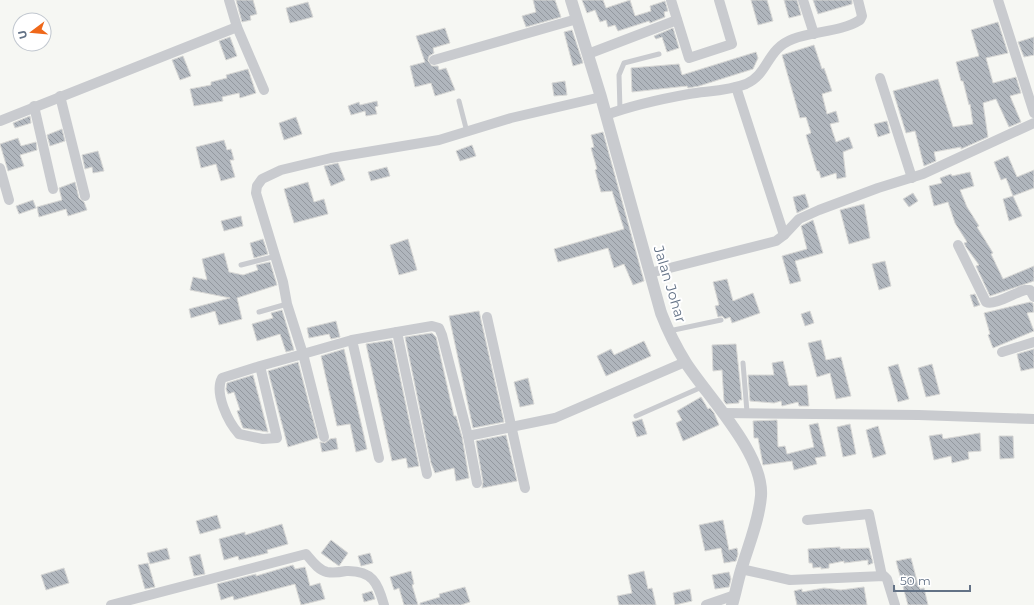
<svg xmlns="http://www.w3.org/2000/svg" width="1034" height="605" font-family="Montserrat,sans-serif">
<style>
.building{fill:url(#building-back-hatch);stroke:#d8d8d6}
.lines{fill:none;stroke-linecap:round;stroke-linejoin:round}
.service{stroke:#c9cbcf;stroke-width:5}
.minor{stroke:#c9cbcf;stroke-width:10}
.tertiary{stroke:#c9cbcf;stroke-width:12}
.labels{text-anchor:middle;dominant-baseline:central;stroke-width:4;stroke-linejoin:round;paint-order:stroke}
.street-label{font-size:14px;fill:#637286;stroke:#fff}
</style>
<defs>
<pattern id="building-back-hatch" width="6" height="6" patternUnits="userSpaceOnUse"><rect width="6" height="6" fill="#b0b6bd"/><path d="M-1 5l2 2M0 0l6 6M5-1l2 2" fill="none" stroke="#93989f"/></pattern>
</defs>
<rect width="100%" height="100%" fill="#f6f7f3"/>
<g class="building">
<polygon points="236,0 253,0 257,14 250,16 251,20 242,22"/>
<polygon points="533,0 555,0 561,17 526,27 522,16 536,12"/>
<polygon points="582,0 603,0 606,8 630,0 635,16 651,11 650,6 665,1 668,11 664,12 665,17 650,23 649,21 618,31 615,25 608,27 606,20 600,22 595,10 587,13"/>
<polygon points="751,0 767,0 773,21 758,25"/>
<polygon points="784,0 797,0 801,15 789,18"/>
<polygon points="813,0 852,0 852,4 818,14"/>
<polygon points="308,2 313,17 290,23 286,8"/>
<polygon points="998,22 1008,53 986,58 993,83 1016,77 1021,93 1010,96 1021,122 1009,127 996,99 983,103 988,137 961,149 961,147 934,152 936,161 924,166 915,131 906,133 893,91 938,79 953,127 973,124 970,104 969,105 963,81 961,81 956,62 979,56 971,30"/>
<polygon points="445,28 450,43 433,48 434,53 429,56 428,61 432,66 438,66 439,70 446,68 455,90 435,96 431,83 415,87 410,66 425,62 416,36"/>
<polygon points="673,28 679,48 667,52 662,37 656,39 654,36"/>
<polygon points="572,30 583,63 573,66 564,32"/>
<polygon points="230,37 237,56 226,60 219,41"/>
<polygon points="1034,37 1034,55 1024,57 1018,42"/>
<polygon points="814,45 822,69 824,68 832,91 822,94 827,114 836,111 839,122 830,124 836,142 849,137 853,148 843,152 846,177 837,179 836,173 821,178 819,171 817,171 806,135 811,133 806,117 800,118 782,55"/>
<polygon points="756,52 758,58 753,69 699,86 688,88 687,86 632,92 631,68 679,64 682,75"/>
<polygon points="183,56 191,76 180,80 172,60"/>
<polygon points="248,69 256,93 240,98 239,93 222,97 223,101 194,106 190,89 211,85 211,82 227,78 226,75"/>
<polygon points="565,81 567,95 554,96 552,83"/>
<polygon points="377,101 378,106 375,107 377,114 366,116 365,111 351,115 348,106 359,102 360,105"/>
<polygon points="30,116 31,123 15,128 13,123"/>
<polygon points="296,117 302,134 284,140 279,123"/>
<polygon points="887,121 890,133 878,137 874,124"/>
<polygon points="62,129 65,141 50,146 47,135"/>
<polygon points="603,132 644,281 633,285 624,264 614,268 608,248 558,262 554,249 624,229 612,191 601,192 595,170 597,169 591,148 594,147 591,135"/>
<polygon points="18,138 21,146 36,142 37,150 20,155 24,166 8,171 0,144"/>
<polygon points="224,140 227,150 231,149 234,160 230,160 235,177 221,181 216,164 201,168 196,147"/>
<polygon points="472,145 476,156 460,161 456,151"/>
<polygon points="98,151 104,171 93,173 92,167 85,169 82,155"/>
<polygon points="1008,156 1017,177 1034,170 1034,188 1013,196 1006,178 1001,180 994,162"/>
<polygon points="338,163 345,180 331,186 324,166"/>
<polygon points="387,167 390,176 371,181 368,172"/>
<polygon points="970,172 974,186 960,190 967,207 979,226 977,227 993,253 991,254 1003,279 1034,266 1034,281 990,296 976,266 979,265 966,247 964,243 967,242 955,223 948,202 934,206 929,186 942,183 940,178 951,174 952,176"/>
<polygon points="75,182 79,198 84,202 87,210 68,216 66,209 39,217 37,207 62,200 59,188"/>
<polygon points="308,182 314,202 324,199 328,214 294,223 284,189"/>
<polygon points="913,193 918,201 909,207 903,199"/>
<polygon points="805,194 809,207 797,213 793,197"/>
<polygon points="1013,196 1022,216 1009,221 1003,199"/>
<polygon points="33,200 36,208 19,214 16,206"/>
<polygon points="864,204 870,238 849,244 840,210"/>
<polygon points="241,216 243,226 224,231 221,221"/>
<polygon points="813,220 823,253 795,261 801,281 790,284 782,256 807,249 801,226"/>
<polygon points="263,239 268,254 254,258 250,243"/>
<polygon points="408,239 417,270 399,275 390,245"/>
<polygon points="224,253 229,272 243,275 258,270 256,265 270,262 277,285 237,298 242,319 219,325 215,311 191,318 189,309 230,298 190,290 193,277 207,280 202,259"/>
<polygon points="885,261 891,286 879,290 872,264"/>
<polygon points="727,279 733,301 753,293 760,313 732,323 730,317 725,319 722,316 718,317 715,306 719,305 713,282"/>
<polygon points="975,294 980,305 974,307 970,295"/>
<polygon points="1030,302 1033,303 1034,312 1027,313 1034,331 993,348 988,335 990,334 984,313"/>
<polygon points="282,310 294,350 286,352 280,334 257,341 252,324 273,318 271,313"/>
<polygon points="479,311 504,422 473,428 449,316"/>
<polygon points="810,311 814,323 805,326 801,314"/>
<polygon points="336,321 340,337 331,339 329,334 309,338 307,328"/>
<polygon points="432,333 436,337 454,416 456,416 462,437 469,478 456,481 454,468 435,473 431,463 405,337"/>
<polygon points="392,340 419,466 408,468 406,458 392,461 366,344"/>
<polygon points="821,340 826,360 841,357 851,396 836,399 830,373 817,377 808,343"/>
<polygon points="644,341 651,356 606,376 597,356 611,349 614,355"/>
<polygon points="736,344 742,400 739,400 739,403 726,404 724,401 722,370 713,371 712,345"/>
<polygon points="344,349 367,449 356,452 350,424 337,426 321,356"/>
<polygon points="1034,349 1034,368 1021,371 1017,354"/>
<polygon points="783,361 789,386 807,385 809,406 799,406 798,402 782,406 781,401 774,403 750,401 748,375 774,375 772,363"/>
<polygon points="298,362 318,438 288,447 268,371"/>
<polygon points="898,364 909,399 898,402 888,367"/>
<polygon points="932,364 940,394 926,397 918,368"/>
<polygon points="253,375 268,432 243,428 237,411 240,410 234,392 228,394 226,389 227,383"/>
<polygon points="528,378 534,404 520,407 514,382"/>
<polygon points="701,397 708,409 710,408 714,413 719,425 683,441 676,423 682,420 677,411"/>
<polygon points="642,419 647,434 637,437 632,422"/>
<polygon points="777,420 778,447 785,446 787,454 814,447 809,425 818,423 826,456 815,458 817,464 794,470 792,461 763,465 758,438 754,438 753,421"/>
<polygon points="850,424 856,454 843,457 837,427"/>
<polygon points="878,426 886,454 873,458 866,430"/>
<polygon points="980,433 981,451 968,452 969,459 952,463 951,456 934,460 929,436 942,434 943,439"/>
<polygon points="506,435 517,481 482,488 483,482 476,441"/>
<polygon points="999,436 1013,436 1014,458 1000,459"/>
<polygon points="336,438 338,449 322,452 320,442 325,443 330,439"/>
<polygon points="217,515 221,528 200,534 196,521"/>
<polygon points="723,520 729,550 737,548 738,554 736,561 724,563 721,548 705,551 699,525"/>
<polygon points="282,524 288,544 267,550 268,553 239,560 238,556 224,560 219,539 245,532 245,535"/>
<polygon points="331,540 348,553 339,566 321,553"/>
<polygon points="840,547 840,549 869,548 873,563 868,565 868,560 844,563 844,561 829,564 829,568 821,569 821,567 813,568 812,563 809,563 808,549"/>
<polygon points="167,548 170,559 150,564 147,553"/>
<polygon points="370,553 373,563 361,566 358,556"/>
<polygon points="200,554 205,574 194,576 189,557"/>
<polygon points="911,558 917,581 920,589 924,588 928,605 908,605 896,561"/>
<polygon points="148,563 155,587 145,589 138,565"/>
<polygon points="293,565 295,569 305,567 310,586 320,583 325,599 301,605 295,584 234,600 233,596 221,600 217,584 256,574 256,576"/>
<polygon points="64,568 69,583 46,590 41,575"/>
<polygon points="411,571 414,584 412,585 418,605 404,605 399,588 394,590 390,577"/>
<polygon points="644,571 648,589 652,588 656,605 619,605 617,596 632,593 628,575"/>
<polygon points="729,572 731,579 729,587 715,589 712,575"/>
<polygon points="465,587 470,602 461,605 420,605 420,603 440,597 439,594"/>
<polygon points="864,587 867,605 797,605 794,591 802,589 802,592 824,588 841,590"/>
<polygon points="690,589 692,601 675,605 673,593"/>
<polygon points="372,591 375,599 364,602 362,594"/>
</g>
<g class="lines">
<g class="service">
<polyline points="459,101 467,132"/>
<polyline points="620,110 619,75 624,63 659,54"/>
<polyline points="241,265 276,256"/>
<polyline points="259,312 287,304"/>
<polyline points="669,331 721,320"/>
<polyline points="743,363 747,412"/>
<polyline points="636,416 702,387"/>
</g>
<g class="minor">
<polyline points="229,0 237,27 264,90"/>
<polyline points="671,0 689,58 732,44 719,0"/>
<polyline points="803,0 814,34"/>
<polyline points="998,0 1034,113"/>
<polyline points="588,54 677,20"/>
<polyline points="434,60 577,19"/>
<polyline points="880,78 912,178"/>
<polyline points="736,87 784,235"/>
<polyline points="60,96 85,196"/>
<polyline points="34,106 53,189"/>
<path d="M 606,115 C 633,105 661,99 689,94 C 708,91 728,91 746,84 C 769,74 766,49 793,39 C 814,31 841,32 860,20 L 862,16 L 858,0"/>
<polyline points="0,121 237,27"/>
<polyline points="0,168 9,200"/>
<path d="M 958,245 L 986,302 C 994,306 1016,292 1025,290 L 1030,290 L 1034,297"/>
<polyline points="650,273 776,241 784,235 799,219 819,210 878,188 923,174 1034,123"/>
<polyline points="487,317 525,488"/>
<polyline points="1002,352 1034,342"/>
<path d="M 260,366 L 222,378 C 214,393 228,422 239,434 L 263,439 L 277,438 L 260,366 L 303,354 L 287,304 L 283,282 L 256,193 L 257,186 L 262,179 L 281,170 L 331,158 L 439,140 L 511,118 L 601,97"/>
<polyline points="723,413 919,415 1034,419"/>
<polyline points="468,436 555,418 685,362"/>
<polyline points="324,437 303,354 352,340"/>
<polyline points="379,458 352,340 397,332"/>
<polyline points="427,474 397,332 432,326 439,328 442,335 468,436 477,483"/>
<polyline points="807,520 869,514 882,576"/>
<polyline points="741,569 790,580 884,576 887,579 895,605"/>
<path d="M 111,605 L 306,554 C 312,561 318,570 327,572 C 333,573 341,572 346,571 C 372,570 378,583 384,605"/>
<polyline points="706,605 735,595"/>
</g>
<path class="tertiary" d="M 571,0 L 601,97 L 661,313 C 668,331 676,347 686,363 C 708,397 764,454 761,496 C 759,520 749,544 742,567 C 738,579 736,592 732,605"/>
</g>
<g class="labels">
<g class="street-label">
<text transform="translate(670 284) rotate(73)">Jalan Johar</text>
</g>
</g>
<g transform="translate(32 32) rotate(254)"><circle r="19" fill="#ffffff" stroke="#c1c7cf"/>
<path d="M0-3L7 15L0 10L-7 15Z" fill="#ef681a"/>
<text y="-6" font-size="11" font-weight="bold" text-anchor="middle" fill="#637286">U</text>
</g>
<path d="M894 585v6h76v-6" fill="none" stroke="#637286" stroke-width="2"/>
<text x="900" y="585" font-size="12" fill="#637286" stroke="#ffffff" stroke-width="3" paint-order="stroke">50 m</text>
</svg>
